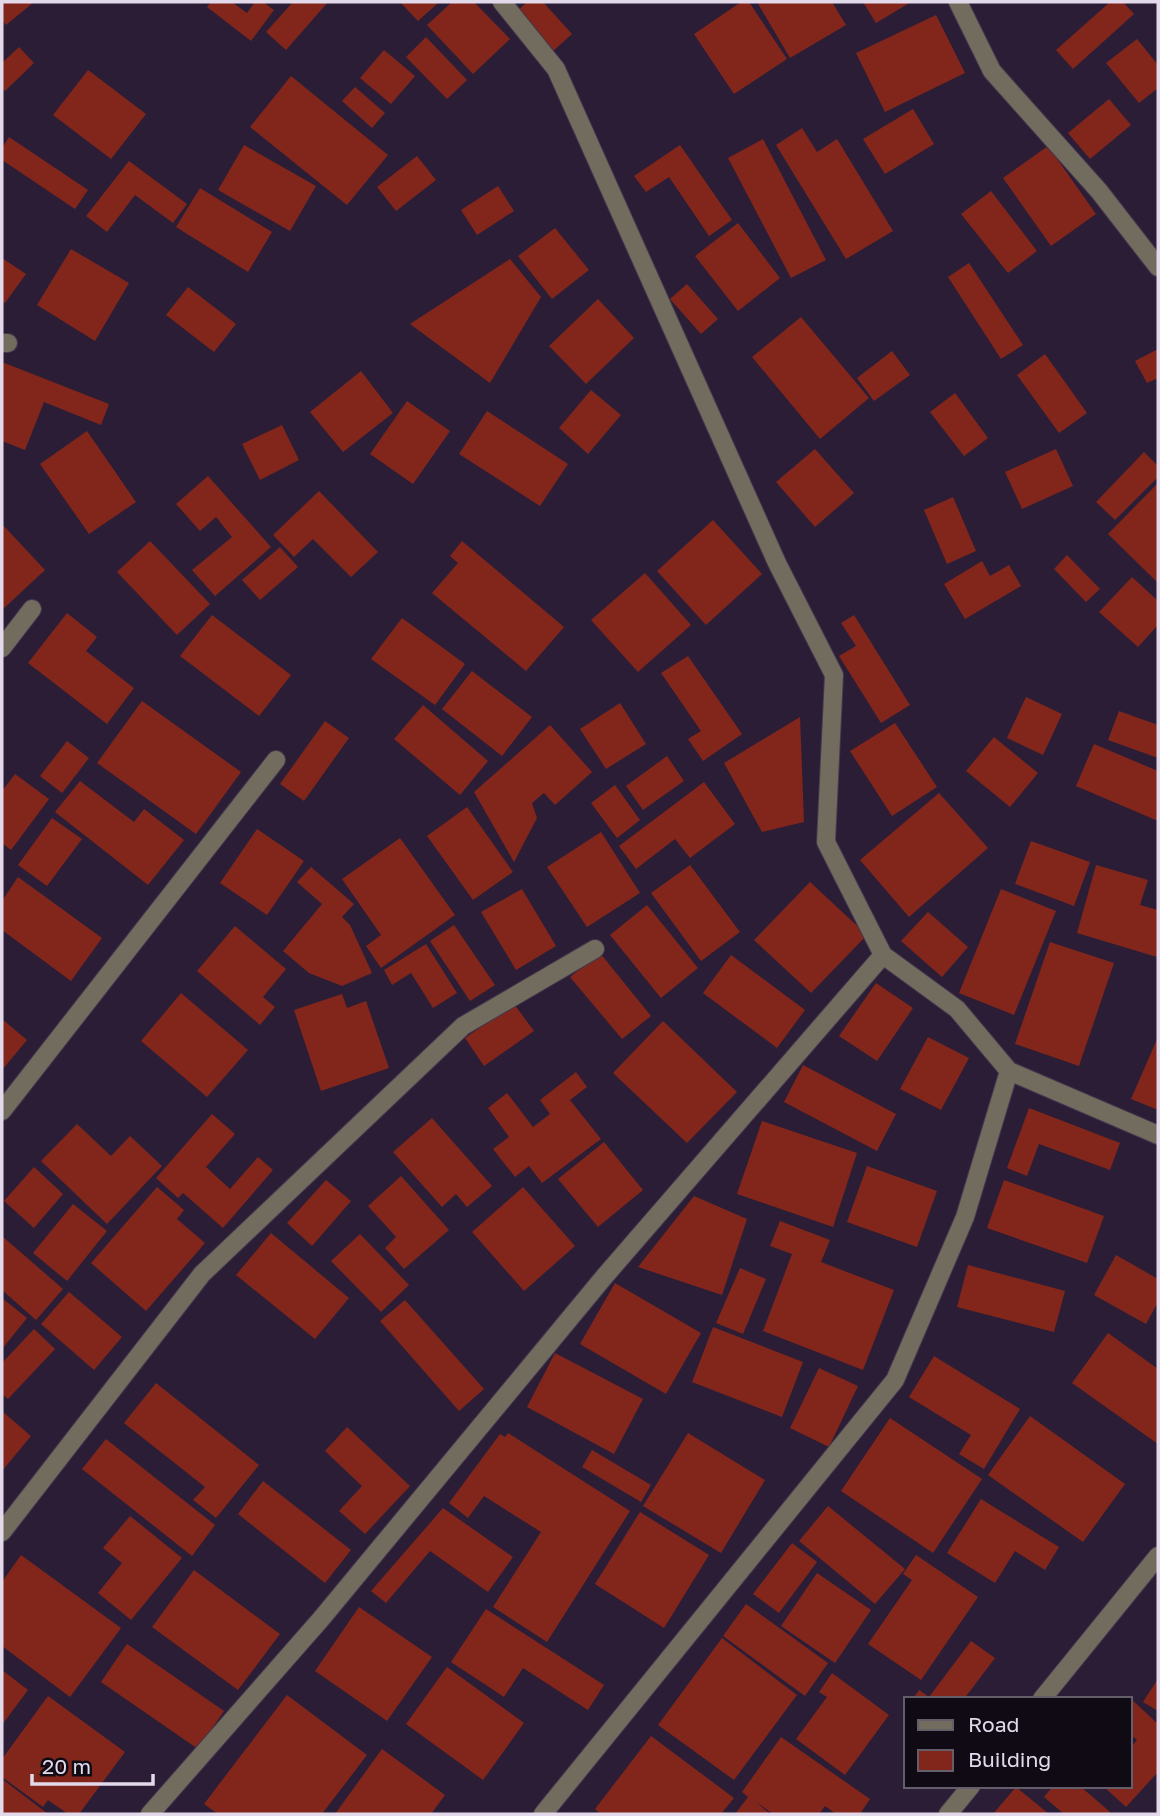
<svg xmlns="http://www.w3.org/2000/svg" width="1160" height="1816" font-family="'Golos Text',sans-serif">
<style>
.building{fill:#82261b}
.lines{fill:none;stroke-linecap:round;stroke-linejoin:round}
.minor-casing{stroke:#44374e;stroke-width:20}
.minor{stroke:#726c5f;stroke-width:18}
</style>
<rect width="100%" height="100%" fill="#2a1d35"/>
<g class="building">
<polygon points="2,2 34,2 6,25 2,20"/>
<polygon points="211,2 232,2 247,13 255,2 263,2 274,10 251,41 207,7"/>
<polygon points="293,2 328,2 286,50 266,32"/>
<polygon points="400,2 439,2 418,21"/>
<polygon points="452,2 474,2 510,39 473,74 427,25"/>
<polygon points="527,2 543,2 572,34 553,51 516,12"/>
<polygon points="741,2 749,2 787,59 734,94 694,34"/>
<polygon points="757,2 832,2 846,25 790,58"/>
<polygon points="863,2 911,2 876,23"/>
<polygon points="1110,2 1123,2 1134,14 1073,69 1056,50"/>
<polygon points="936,15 965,73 885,112 856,53"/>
<polygon points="426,37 467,80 447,99 406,57"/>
<polygon points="1137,39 1158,65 1158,88 1139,103 1106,63"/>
<polygon points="19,47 34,63 5,91 2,88 2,63"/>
<polygon points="384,50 415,76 391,104 360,78"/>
<polygon points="88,70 146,114 111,159 53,115"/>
<polygon points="291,76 388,155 347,205 250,127"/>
<polygon points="355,87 385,113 372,128 342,101"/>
<polygon points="1109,99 1131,125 1090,159 1068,133"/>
<polygon points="913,109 934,144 885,174 863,139"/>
<polygon points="802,128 817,152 837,139 893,231 846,259 776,145"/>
<polygon points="9,137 88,190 75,209 2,160 2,148"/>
<polygon points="763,139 826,260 791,278 728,158"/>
<polygon points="244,145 316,186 290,231 218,190"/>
<polygon points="680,145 732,220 709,236 669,177 646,192 634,176"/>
<polygon points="1048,146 1096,214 1051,246 1003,178"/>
<polygon points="417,156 436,180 396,211 377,187"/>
<polygon points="129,161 187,204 173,223 135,195 107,232 86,216"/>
<polygon points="498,186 514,211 477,235 461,210"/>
<polygon points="200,188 272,232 248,272 176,227"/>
<polygon points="991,191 1037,251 1008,273 961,214"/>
<polygon points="738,223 780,278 738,311 695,256"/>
<polygon points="555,228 589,270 552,299 518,256"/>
<polygon points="71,249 129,283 95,341 37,305"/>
<polygon points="2,258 26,274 5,303 2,301"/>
<polygon points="510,259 541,297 490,383 410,324"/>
<polygon points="969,263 1023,345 1001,359 948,277"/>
<polygon points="687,284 718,319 701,334 670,299"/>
<polygon points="188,287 236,324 214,352 166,315"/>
<polygon points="598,299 634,338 586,384 549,346"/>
<polygon points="801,317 869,398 820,439 752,357"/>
<polygon points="1158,349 1158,378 1147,383 1135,361"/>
<polygon points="892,351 910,375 874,401 857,378"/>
<polygon points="1045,354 1087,413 1059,433 1017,375"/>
<polygon points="2,362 109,404 101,425 44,402 25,450 2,441"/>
<polygon points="361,371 393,413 343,452 310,412"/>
<polygon points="591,390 621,415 588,454 559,428"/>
<polygon points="955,393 988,438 964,456 930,412"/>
<polygon points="407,401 450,431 413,484 370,454"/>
<polygon points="487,411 568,464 540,506 459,454"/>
<polygon points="282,425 299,460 260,480 242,444"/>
<polygon points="87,431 136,502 89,534 40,464"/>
<polygon points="815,449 854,493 815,527 776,482"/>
<polygon points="1056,449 1073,486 1022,509 1005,472"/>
<polygon points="1144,452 1158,466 1158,477 1115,520 1096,502"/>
<polygon points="208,476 271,547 215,596 192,570 232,537 216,517 200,531 176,504"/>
<polygon points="1157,484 1158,485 1158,583 1108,534"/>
<polygon points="319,491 378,552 351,577 313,539 294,557 273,535"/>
<polygon points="953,497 976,551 947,564 924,510"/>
<polygon points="713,520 762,574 706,625 657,571"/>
<polygon points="2,524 45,570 2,610"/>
<polygon points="150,541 210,604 177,635 117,572"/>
<polygon points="462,541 564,627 526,671 432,593 458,563 450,556"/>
<polygon points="280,547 298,567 260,600 242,580"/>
<polygon points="1067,555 1100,589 1086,602 1054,569"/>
<polygon points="982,561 990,576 1009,565 1021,586 965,619 944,584"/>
<polygon points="645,573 691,625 638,672 591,620"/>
<polygon points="1132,577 1158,601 1158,625 1138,647 1099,612"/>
<polygon points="67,613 97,637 86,651 134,688 107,724 28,663"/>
<polygon points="212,615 291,675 259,716 180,656"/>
<polygon points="854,615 910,705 881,723 839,656 856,646 841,623"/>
<polygon points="402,618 465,664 435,705 371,659"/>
<polygon points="688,656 742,734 703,761 688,739 701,731 661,673"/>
<polygon points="472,671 532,717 502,756 442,709"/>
<polygon points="1026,697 1062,714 1043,755 1007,738"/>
<polygon points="142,701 241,772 196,834 97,763"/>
<polygon points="620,703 646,744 606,769 580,729"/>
<polygon points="423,705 488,761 460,795 394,739"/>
<polygon points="1119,711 1158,725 1158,758 1108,740"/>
<polygon points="800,717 804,822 762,832 724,763"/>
<polygon points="325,721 349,738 304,801 280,784"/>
<polygon points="895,723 937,787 892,816 850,751"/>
<polygon points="550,725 592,772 555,805 544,793 532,803 537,818 514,862 474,792"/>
<polygon points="994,737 1038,773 1010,807 966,771"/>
<polygon points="67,741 89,758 62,793 40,776"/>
<polygon points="1094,744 1158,771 1158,821 1076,786"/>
<polygon points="667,756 684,781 643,810 626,786"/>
<polygon points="15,774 49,799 11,850 2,843 2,791"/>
<polygon points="80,781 134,822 144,809 184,840 148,885 55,812"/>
<polygon points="704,782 735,824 690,858 675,839 636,869 619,846"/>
<polygon points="615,785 640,820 617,838 591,803"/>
<polygon points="939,793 988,848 909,917 860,860"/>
<polygon points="467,807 513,872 473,900 427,836"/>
<polygon points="52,818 82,839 47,886 18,865"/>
<polygon points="257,829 304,861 267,915 220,883"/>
<polygon points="601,832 640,893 587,927 547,867"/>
<polygon points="400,838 455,915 381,968 366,946 381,935 342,879"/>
<polygon points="1031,841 1090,862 1074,906 1015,884"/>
<polygon points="690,865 740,932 701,961 651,893"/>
<polygon points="1096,865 1148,880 1140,905 1158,910 1157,957 1077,933"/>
<polygon points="311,867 354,904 342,917 350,925 372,973 342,986 309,973 283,951 322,904 297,882"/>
<polygon points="18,877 102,938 71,981 2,930 2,901"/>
<polygon points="810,882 867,935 811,993 754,940"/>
<polygon points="522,889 556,946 516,970 481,912"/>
<polygon points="1001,889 1056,911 1014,1015 959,993"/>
<polygon points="647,905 698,968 661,998 610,935"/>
<polygon points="928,912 968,947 942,977 901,941"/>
<polygon points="454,925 495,985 470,1001 430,941"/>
<polygon points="235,926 286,969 263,997 275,1007 260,1025 197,971"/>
<polygon points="1050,942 1114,963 1079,1066 1015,1044"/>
<polygon points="426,944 457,993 433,1008 411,973 392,985 384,970"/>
<polygon points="600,953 651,1016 622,1039 570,977"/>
<polygon points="731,955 805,1010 777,1048 703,993"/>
<polygon points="876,983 913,1008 877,1061 839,1036"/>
<polygon points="181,993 248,1050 207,1097 141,1041"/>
<polygon points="342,994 347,1008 366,1001 389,1068 321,1091 294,1010"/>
<polygon points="514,1004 534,1031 484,1066 465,1038"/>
<polygon points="2,1019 27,1040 2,1070"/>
<polygon points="663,1021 737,1092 687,1143 613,1073"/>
<polygon points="928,1037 969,1058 941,1110 900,1089"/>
<polygon points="1158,1037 1158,1110 1131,1099"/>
<polygon points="803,1065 896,1114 877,1151 784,1102"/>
<polygon points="576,1072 587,1087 570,1100 601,1139 542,1183 529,1166 515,1177 493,1149 509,1137 488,1108 507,1093 533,1127 550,1114 540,1100"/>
<polygon points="1029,1108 1120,1143 1110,1170 1039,1144 1027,1176 1007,1168"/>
<polygon points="212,1114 235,1134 206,1167 230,1189 258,1157 273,1170 223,1228 183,1193 178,1198 156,1178"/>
<polygon points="432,1118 492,1186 467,1207 456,1194 442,1207 393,1152"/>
<polygon points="762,1121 857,1153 833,1227 737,1194"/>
<polygon points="77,1124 111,1156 130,1136 162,1166 107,1224 41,1161"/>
<polygon points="604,1142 643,1190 598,1227 558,1179"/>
<polygon points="867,1166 937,1191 917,1247 847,1222"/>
<polygon points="34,1167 63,1194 34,1228 4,1201"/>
<polygon points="401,1176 449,1230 404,1269 385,1248 396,1237 368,1206"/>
<polygon points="326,1180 351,1201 312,1246 287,1223"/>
<polygon points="1004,1180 1104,1216 1087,1263 987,1228"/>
<polygon points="157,1187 184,1210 177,1219 205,1243 146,1311 91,1263"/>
<polygon points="523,1187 575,1246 524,1291 472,1232"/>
<polygon points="694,1196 747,1219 722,1295 638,1267"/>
<polygon points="73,1204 107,1231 67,1281 33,1253"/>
<polygon points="780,1221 830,1240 821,1262 894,1290 863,1370 763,1331 792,1254 770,1246"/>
<polygon points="271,1233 349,1298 315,1339 236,1275"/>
<polygon points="360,1234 409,1285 381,1312 331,1261"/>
<polygon points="2,1236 63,1289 36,1320 2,1290"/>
<polygon points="1116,1255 1158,1279 1158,1302 1146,1324 1094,1295"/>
<polygon points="968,1265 1065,1291 1054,1332 957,1307"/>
<polygon points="740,1268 766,1279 743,1334 716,1323"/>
<polygon points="615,1283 701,1333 666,1394 580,1344"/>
<polygon points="69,1292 122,1337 94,1370 41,1324"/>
<polygon points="2,1298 27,1318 2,1349"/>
<polygon points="405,1300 484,1389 459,1411 380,1321"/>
<polygon points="713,1327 803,1362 782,1417 692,1382"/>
<polygon points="34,1329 55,1349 8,1399 2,1394 2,1363"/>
<polygon points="1108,1333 1158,1369 1158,1444 1072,1383"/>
<polygon points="555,1353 643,1399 614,1454 527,1407"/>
<polygon points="934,1356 1020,1409 984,1469 959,1454 971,1435 909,1397"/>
<polygon points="819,1368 858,1386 829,1447 790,1428"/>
<polygon points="156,1383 259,1465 216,1518 193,1500 205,1487 124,1423"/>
<polygon points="2,1411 31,1436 2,1471"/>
<polygon points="1030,1416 1125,1484 1083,1542 988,1475"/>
<polygon points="890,1418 982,1479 933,1553 841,1491"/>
<polygon points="347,1427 410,1486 365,1534 339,1511 362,1486 325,1451"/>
<polygon points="508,1433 630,1511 547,1642 493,1607 541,1532 484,1496 468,1518 449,1503 500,1434 505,1437"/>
<polygon points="688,1433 765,1480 721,1553 643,1506"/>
<polygon points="106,1439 215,1525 192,1556 82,1469"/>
<polygon points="592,1450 651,1485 641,1502 582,1467"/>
<polygon points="263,1481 351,1550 325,1583 238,1514"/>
<polygon points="981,1499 1059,1547 1045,1570 1015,1551 995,1583 947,1553"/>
<polygon points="828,1506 905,1569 875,1604 799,1541"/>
<polygon points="443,1508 513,1557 488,1592 430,1551 386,1603 371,1591"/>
<polygon points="640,1512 709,1555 664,1628 595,1584"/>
<polygon points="130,1516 182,1558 131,1620 98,1593 122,1563 103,1548"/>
<polygon points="792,1543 817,1562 779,1613 753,1594"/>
<polygon points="21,1555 121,1628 70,1697 2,1646 2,1582"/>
<polygon points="916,1555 978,1597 921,1680 868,1644 912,1580 903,1574"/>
<polygon points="194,1570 280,1634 238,1690 152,1627"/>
<polygon points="817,1573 871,1610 835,1663 781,1626"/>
<polygon points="746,1604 828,1663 805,1696 723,1636"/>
<polygon points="359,1607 432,1657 387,1721 315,1671"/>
<polygon points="486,1609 604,1685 588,1710 523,1668 504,1697 451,1662"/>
<polygon points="722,1638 797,1695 734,1780 658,1725"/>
<polygon points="971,1641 995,1658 964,1699 913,1699 919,1690 929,1697"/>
<polygon points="127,1644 224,1711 198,1749 101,1682"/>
<polygon points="447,1667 524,1723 483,1780 406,1724"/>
<polygon points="2,1670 28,1690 2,1725"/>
<polygon points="832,1673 889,1715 845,1775 796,1739 827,1697 819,1692"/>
<polygon points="1158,1679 1158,1711 1143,1702"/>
<polygon points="287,1695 367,1755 322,1814 218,1814 204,1804"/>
<polygon points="48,1696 125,1752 79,1814 68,1814 48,1800 43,1807 2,1777 2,1759"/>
<polygon points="1130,1698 1158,1724 1158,1772 1126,1807 1103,1786 1130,1786 1130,1748 1137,1740 1130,1734"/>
<polygon points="651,1736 734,1798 721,1814 601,1814 595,1809"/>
<polygon points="781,1737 870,1799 860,1814 836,1814 825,1806 819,1814 773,1814 755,1801 770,1814 735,1814 748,1797 742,1792"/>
<polygon points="382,1749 445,1795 431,1814 335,1814"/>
<polygon points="2,1779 48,1814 2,1814"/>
<polygon points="1053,1786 1080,1786 1110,1812 1107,1814 1064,1814 1044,1797"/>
<polygon points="1016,1787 1049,1814 993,1814"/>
</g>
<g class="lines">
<g class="minor-casing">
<g id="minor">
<polyline points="502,2 556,69 777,563 834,675 826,842 883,955 957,1009 1009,1071 1158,1135"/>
<polyline points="958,2 992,71 1099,191 1158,267"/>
<polyline points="2,343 8,343"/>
<polyline points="2,648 32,609"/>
<polyline points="2,1111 276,760"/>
<polyline points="2,1532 202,1274 463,1026 595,949"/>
<polyline points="1042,1699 1158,1556"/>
<polyline points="150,1814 321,1619 604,1277 883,955"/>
<polyline points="543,1814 895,1380 965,1217 1009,1071"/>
<polyline points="948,1814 971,1786"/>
</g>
</g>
<use href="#minor" class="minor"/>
</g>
<rect width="1160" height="1816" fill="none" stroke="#e2daea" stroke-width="7"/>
<rect x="904" y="1697" width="228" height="91" fill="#100a15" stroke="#645d6a" stroke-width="2"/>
<rect x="918" y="1720" width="35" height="10" fill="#726c5f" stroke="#645d6a" stroke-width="2"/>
<text x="968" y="1732" font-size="21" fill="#e2daea">Road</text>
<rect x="918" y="1750" width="35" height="21" fill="#82261b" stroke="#645d6a" stroke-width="2"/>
<text x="968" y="1767" font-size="21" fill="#e2daea">Building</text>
<path d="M32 1774v10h121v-10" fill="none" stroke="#e2daea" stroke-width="3.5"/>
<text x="42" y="1774" font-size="21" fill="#e2daea" stroke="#100a15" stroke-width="5" paint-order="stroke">20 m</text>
</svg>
